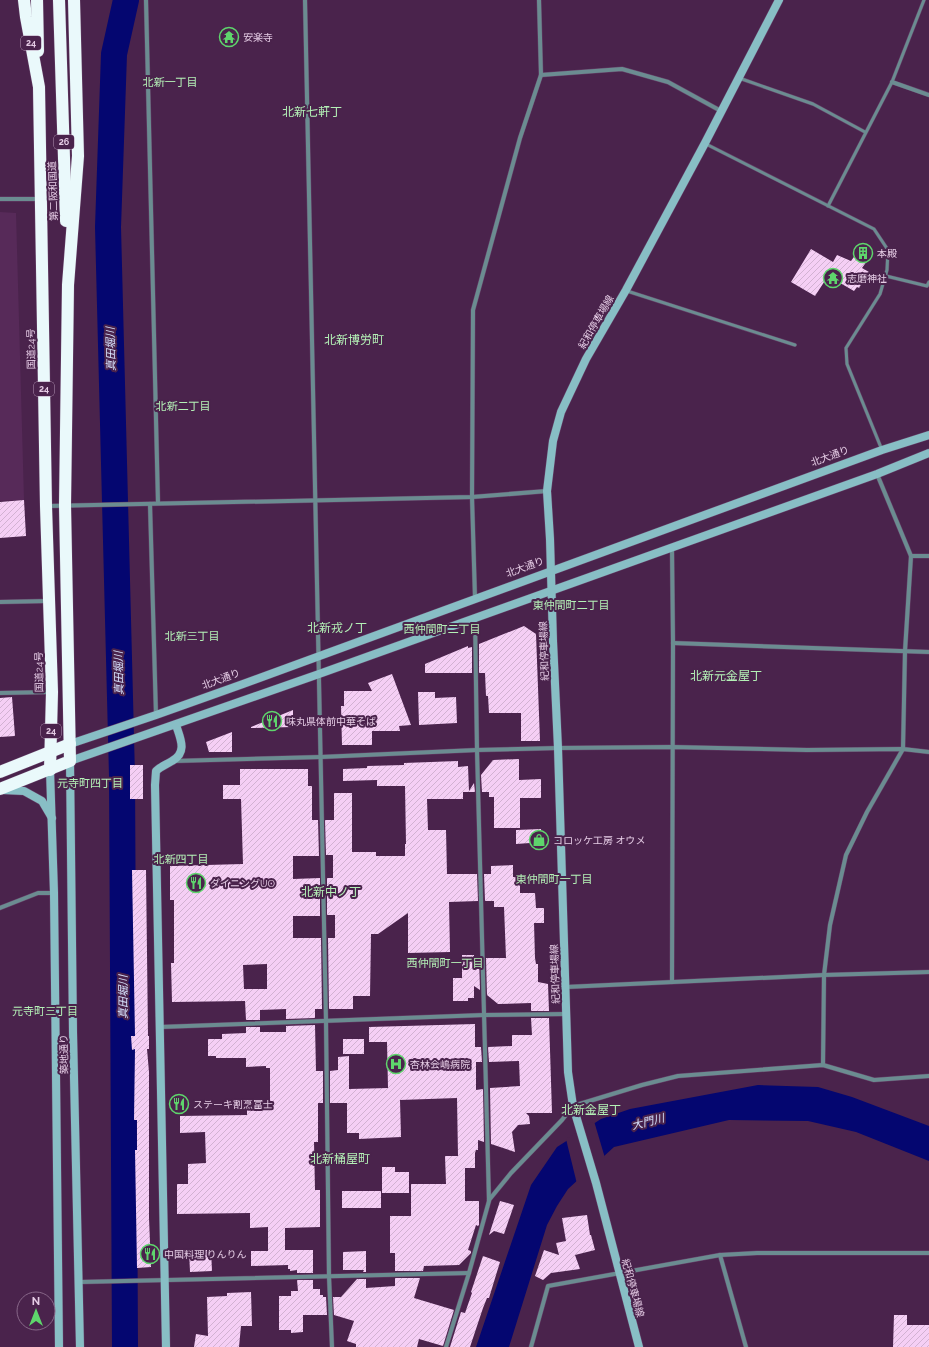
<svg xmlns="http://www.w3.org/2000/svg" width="929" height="1347" font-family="Raleway,'Noto Sans JP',sans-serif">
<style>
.built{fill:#572a59}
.water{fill:#040670}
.pier{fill:#4a234c}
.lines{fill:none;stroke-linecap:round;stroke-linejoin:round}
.river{stroke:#040670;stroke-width:26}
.building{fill:url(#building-hatch);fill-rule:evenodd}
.lane-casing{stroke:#664168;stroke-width:4}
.street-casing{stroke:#664168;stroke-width:5}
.secondary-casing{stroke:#664168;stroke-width:9}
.highway-casing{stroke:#664168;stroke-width:13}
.lane{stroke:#6b8c91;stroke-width:3}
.street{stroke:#6b8c91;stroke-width:4}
.secondary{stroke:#88bec5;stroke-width:8}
.highway{stroke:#eaf9fb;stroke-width:12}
.labels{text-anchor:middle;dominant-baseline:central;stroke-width:4;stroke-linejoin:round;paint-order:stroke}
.shield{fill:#4a234c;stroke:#b699b7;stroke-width:1}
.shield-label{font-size:9px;font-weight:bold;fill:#e5cce5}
.poi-label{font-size:10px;fill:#e5cce5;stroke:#4a234c;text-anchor:start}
.street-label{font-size:10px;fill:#e5cce5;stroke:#4a234c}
.neighbourhood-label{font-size:11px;fill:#b4f0b6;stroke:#4a234c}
.water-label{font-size:11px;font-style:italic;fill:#d7e3fe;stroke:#4a234c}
.quarter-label{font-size:12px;fill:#b4f0b6;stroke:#4a234c}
</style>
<defs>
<pattern id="building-hatch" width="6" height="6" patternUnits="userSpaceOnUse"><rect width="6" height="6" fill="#f5cff5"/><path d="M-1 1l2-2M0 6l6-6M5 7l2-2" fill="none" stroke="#d2b2d2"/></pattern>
</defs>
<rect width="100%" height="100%" fill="#4a234c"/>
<polygon class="built" points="0,212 16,213 24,500 0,501"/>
<polygon class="water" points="758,1085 818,1087 852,1097 929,1126 929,1161 856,1132 808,1121 729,1120 614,1147 568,1189 557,1206 547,1225 509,1347 476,1347 531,1185 557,1147 601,1119 630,1109"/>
<polygon class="pier" points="594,1121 605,1158 577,1184 566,1139"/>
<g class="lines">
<polyline class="river" points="125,1347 122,776 108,227 114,54 126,0"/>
</g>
<g class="building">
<polygon points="811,249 833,262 837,255 851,261 856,254 867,261 862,268 869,272 859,288 857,287 854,291 828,276 815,296 791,282"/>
<polygon points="24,500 26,536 0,538 0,502"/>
<polygon points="524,626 536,634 540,741 521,741 521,713 489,713 488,696 486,696 485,673 479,673 479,644"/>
<polygon points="468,646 468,648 472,647 472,673 425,673 425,664"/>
<polygon points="392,674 411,725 399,726 400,731 372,731 372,745 342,745 341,706 344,706 344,691 372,691 368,683"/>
<polygon points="418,692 435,692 435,698 456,697 457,723 419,725"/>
<polygon points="12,697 15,736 0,737 0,698"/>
<polygon points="293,710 293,727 251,728 251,727"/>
<polygon points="232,732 232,752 209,752 206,742"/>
<polygon points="519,759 519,780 541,779 541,798 520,798 520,828 494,828 494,797 489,797 489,792 482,792 481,775 493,760"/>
<polygon points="458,761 458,767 468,766 469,791 474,783 475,792 463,792 463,799 427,799 428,830 446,830 447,874 477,874 478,901 449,902 450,952 408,953 408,913 378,934 371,934 370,996 353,996 353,1009 329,1009 328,938 335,938 335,915 327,915 327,878 333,878 333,855 326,855 325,820 334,820 334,793 352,793 352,852 376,852 376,856 405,856 405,844 406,844 405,786 377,786 377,780 343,781 343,769 367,768 367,766 404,765 404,763"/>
<rect x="130" y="765" width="13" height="34"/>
<path d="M 240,769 L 308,769 L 308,786 L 312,786 L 312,820 L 318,820 L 319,856 L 293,856 L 293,879 L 320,878 L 320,916 L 293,916 L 293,938 L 321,938 L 322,1009 L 315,1009 L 315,1018 L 286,1019 L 286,1009 L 260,1010 L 260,1020 L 246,1020 L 245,1001 L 172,1002 L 171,963 L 174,963 L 174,900 L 170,900 L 170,866 L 243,864 L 241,799 L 223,799 L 223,785 L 240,785 ZM 267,964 L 267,989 L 244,989 L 243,965 Z"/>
<polygon points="541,829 542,841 530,841 530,843 516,844 516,830"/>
<polygon points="513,865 513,877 520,877 520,893 535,893 536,908 544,908 544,923 534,923 535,958 536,964 538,964 538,982 548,984 549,1011 531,1011 531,1003 498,1004 487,995 486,958 506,958 504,907 494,907 494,901 485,901 484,874 491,874 491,866"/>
<polygon points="132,870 146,870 148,1036 149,1036 149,1049 147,1049 149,1072 149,1218 151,1267 137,1268 135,1150 137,1150 137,1120 134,1120 135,1049 132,1050 131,1036 135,1036"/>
<polygon points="462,955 474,955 474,958 479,958 480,990 474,986 474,998 468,998 468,1001 453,1001 453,978 462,978"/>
<polygon points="531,1018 549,1018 552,1113 526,1113 529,1116 530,1124 518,1125 512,1132 515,1152 491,1144 490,1088 520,1086 519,1061 489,1062 488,1047 512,1046 512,1035 532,1035"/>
<polygon points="475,1024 475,1047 481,1047 482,1062 476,1062 476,1090 483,1089 484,1142 478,1140 478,1150 476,1150 475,1153 475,1168 465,1168 465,1201 479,1201 479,1225 478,1226 476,1225 468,1250 471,1251 471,1253 459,1265 424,1266 423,1271 395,1271 395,1253 390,1253 390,1216 411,1216 411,1184 446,1184 445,1156 458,1156 457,1098 400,1100 401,1137 359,1139 359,1133 347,1133 347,1103 330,1103 330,1071 338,1070 338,1057 349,1056 349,1089 388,1088 387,1042 369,1042 369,1027"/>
<polygon points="315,1025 316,1071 323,1071 323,1103 318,1103 318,1142 314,1142 315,1190 320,1190 320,1227 285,1228 285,1250 313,1250 313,1273 297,1273 297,1270 290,1271 290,1269 288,1269 288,1265 251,1266 251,1251 268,1251 268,1227 250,1228 250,1213 177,1214 177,1184 188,1184 188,1164 206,1163 205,1132 180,1133 180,1116 247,1115 247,1101 270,1101 270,1068 266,1068 266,1066 246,1067 246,1058 216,1058 216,1056 208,1056 208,1039 222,1039 222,1034 246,1033 246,1027 260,1027 260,1032 286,1032 286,1026"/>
<rect x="343" y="1039" width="21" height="15"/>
<polygon points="382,1167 395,1167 395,1172 409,1172 409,1193 382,1193"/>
<rect x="342" y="1191" width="39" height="17"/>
<polygon points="500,1201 514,1205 504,1234 494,1231 489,1235"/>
<polygon points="587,1215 590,1235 591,1235 595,1250 575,1255 580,1269 551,1273 543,1280 535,1276 544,1250 559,1255 556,1243 566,1241 562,1218"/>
<polygon points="189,1250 211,1250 212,1271 190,1272"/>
<polygon points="366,1251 366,1272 363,1272 364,1270 343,1270 343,1252"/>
<polygon points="483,1256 500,1262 489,1298 487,1298 483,1308 470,1347 450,1347 461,1312 465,1313 472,1293 471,1292"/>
<polygon points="395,1278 420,1278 414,1298 454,1310 443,1346 419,1339 417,1347 356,1347 356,1344 347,1341 354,1321 334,1315 333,1297 341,1297 357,1279 366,1279 366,1288 395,1286"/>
<polygon points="297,1280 313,1280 313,1289 320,1289 320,1295 323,1295 323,1297 326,1297 327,1315 303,1315 303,1332 291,1333 291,1330 279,1330 279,1296 291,1296 291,1291 298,1291"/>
<polygon points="251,1292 252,1326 241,1326 239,1347 194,1347 196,1334 208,1336 207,1297 227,1296 227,1293"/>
<polygon points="894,1315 907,1315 907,1325 929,1325 929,1347 893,1347"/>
</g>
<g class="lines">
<g class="lane-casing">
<g id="lane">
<polyline points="739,78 813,104 865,132"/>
<polyline points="706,144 874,229 888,250 887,270 880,294 846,348 847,364 882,450"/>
<polyline points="828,206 892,82 924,0"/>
<polyline points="886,276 927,286 929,282"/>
<polyline points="627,291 795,345"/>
</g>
</g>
<g class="street-casing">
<g id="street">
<polyline points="146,0 158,503"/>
<polyline points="305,0 326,1021 329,1276 332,1347"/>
<polyline points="541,75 622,69 668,82 721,111"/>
<polyline points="892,82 929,95"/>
<polyline points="0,199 64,199"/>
<polyline points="150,504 156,715"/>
<polyline points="48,506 472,497 547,491"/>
<polyline points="911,556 929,556"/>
<polyline points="475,598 472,497 473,310 520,138 541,75 539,0"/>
<polyline points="0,602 48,601"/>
<polyline points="673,643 929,652"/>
<polyline points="0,693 52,692"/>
<polyline points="174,761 321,757 477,750 558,748 672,747 807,750 903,749 929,752"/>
<polyline points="0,908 38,893 54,893"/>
<polyline points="672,982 673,643 672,548"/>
<polyline points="566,987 824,975 929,972"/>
<polyline points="160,1027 484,1015 566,1014"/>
<polyline points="823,1065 824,975 830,925 846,855 867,812 903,749 905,651 911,556 877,474"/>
<polyline points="489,1200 511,1173 562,1120 573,1106 642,1085 678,1076 823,1065 874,1080 929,1076"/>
<polyline points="720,1255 746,1347"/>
<polyline points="80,1282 469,1273"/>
<polyline points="446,1347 469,1273 489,1201 477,750 475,618"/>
<polyline points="531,1347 548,1286 720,1255 757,1253 929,1253"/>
</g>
</g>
<g class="secondary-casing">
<g id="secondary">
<polyline points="70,744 156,715 243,684 882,450 929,435"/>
<polyline points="50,770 54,893 59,1347"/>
<polyline points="2,790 24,791 42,801 52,818"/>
<polyline points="80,1347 73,1032 70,761 319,674 877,474 929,453"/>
<path d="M 166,1347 L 155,785 L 156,771 C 161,766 166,765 172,761 C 188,752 180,738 176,725"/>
<polyline points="639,1347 596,1183 573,1106 568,1072 558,748 553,641 550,539 547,491 553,441 561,412 586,359 626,290 705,143 779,0"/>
</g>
</g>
<g class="highway-casing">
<g id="highway">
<polyline points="24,0 26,17 39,87 46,506 52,692 50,770"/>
<polyline points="37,0 38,51"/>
<polyline points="59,0 66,221"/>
<polyline points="0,772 70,744"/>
<polyline points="0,789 70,761 65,505 68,285 78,156 74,0"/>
</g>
</g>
<use href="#lane" class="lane"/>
<use href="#street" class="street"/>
<use href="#secondary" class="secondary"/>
<use href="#highway" class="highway"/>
</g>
<defs>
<g id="temple-ring" transform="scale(1)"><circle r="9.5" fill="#4a234c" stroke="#5ed56c" stroke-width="1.5"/><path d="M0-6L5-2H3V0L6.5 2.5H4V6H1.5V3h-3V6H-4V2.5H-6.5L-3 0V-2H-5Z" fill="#5ed56c"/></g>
<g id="building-ring" transform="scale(1)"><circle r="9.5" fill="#4a234c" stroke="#5ed56c" stroke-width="1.5"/><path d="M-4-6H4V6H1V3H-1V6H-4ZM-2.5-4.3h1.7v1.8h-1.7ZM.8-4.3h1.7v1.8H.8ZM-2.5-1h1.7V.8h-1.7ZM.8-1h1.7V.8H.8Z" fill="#5ed56c"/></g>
<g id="restaurant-ring" transform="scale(1)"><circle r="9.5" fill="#4a234c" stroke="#5ed56c" stroke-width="1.5"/><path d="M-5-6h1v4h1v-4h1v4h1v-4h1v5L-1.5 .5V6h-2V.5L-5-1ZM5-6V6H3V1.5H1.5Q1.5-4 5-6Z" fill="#5ed56c"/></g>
<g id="shop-ring" transform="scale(1)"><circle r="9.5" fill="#4a234c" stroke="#5ed56c" stroke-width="1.5"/><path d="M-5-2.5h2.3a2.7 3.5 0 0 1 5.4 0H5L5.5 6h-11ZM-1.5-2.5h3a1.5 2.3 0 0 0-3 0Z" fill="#5ed56c"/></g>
<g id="hospital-ring" transform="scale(1)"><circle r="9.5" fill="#4a234c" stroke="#5ed56c" stroke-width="1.5"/><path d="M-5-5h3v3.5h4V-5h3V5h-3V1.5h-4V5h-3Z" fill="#5ed56c"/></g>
</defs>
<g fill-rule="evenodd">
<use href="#temple-ring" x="229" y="37"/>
<use href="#building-ring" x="863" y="253"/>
<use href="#temple-ring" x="833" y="278"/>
<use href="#restaurant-ring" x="272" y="721"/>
<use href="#shop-ring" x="539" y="840"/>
<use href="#restaurant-ring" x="196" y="883"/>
<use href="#hospital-ring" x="396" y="1064"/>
<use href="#restaurant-ring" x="179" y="1104"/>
<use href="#restaurant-ring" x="150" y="1254"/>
</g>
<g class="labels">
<g class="shield">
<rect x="21" y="36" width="20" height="14" rx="3"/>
<rect x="54" y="135" width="20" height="14" rx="3"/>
<rect x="34" y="382" width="20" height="14" rx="3"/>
<rect x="41" y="724" width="20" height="14" rx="3"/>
</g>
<g class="shield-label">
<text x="31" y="43">24</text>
<text x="64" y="142">26</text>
<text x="44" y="389">24</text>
<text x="51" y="731">24</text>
</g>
<g class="poi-label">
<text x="243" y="37">安楽寺</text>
<text x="877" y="253">本殿</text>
<text x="847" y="278">志磨神社</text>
<text x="286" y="721">味丸県体前中華そば</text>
<text x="553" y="840">コロッケ工房 オウメ</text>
<text x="210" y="883">ダイニングUO</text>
<text x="410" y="1064">杏林会嶋病院</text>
<text x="193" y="1104">ステーキ割烹富士</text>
<text x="164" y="1254">中国料理 りんりん</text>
</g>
<g class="street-label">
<text transform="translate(53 191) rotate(-92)">第二阪和国道</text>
<text transform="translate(596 322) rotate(-60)">紀和停車場線</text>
<text transform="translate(31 349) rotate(-91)">国道24号</text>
<text transform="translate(830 456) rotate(-20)">北大通り</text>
<text transform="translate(525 567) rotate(-20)">北大通り</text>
<text transform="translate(544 651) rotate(-92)">紀和停車場線</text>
<text transform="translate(39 672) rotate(-91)">国道24号</text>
<text transform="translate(221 679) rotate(-20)">北大通り</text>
<text transform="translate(555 974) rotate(-92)">紀和停車場線</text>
<text transform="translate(64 1054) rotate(-91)">築地通り</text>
<text transform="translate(633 1288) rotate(75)">紀和停車場線</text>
</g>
<g class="neighbourhood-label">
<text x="170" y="82">北新一丁目</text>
<text x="183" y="406">北新二丁目</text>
<text x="571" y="605">東仲間町二丁目</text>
<text x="442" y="629">西仲間町二丁目</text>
<text x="192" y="636">北新三丁目</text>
<text x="90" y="783">元寺町四丁目</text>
<text x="181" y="859">北新四丁目</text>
<text x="554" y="879">東仲間町一丁目</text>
<text x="445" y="963">西仲間町一丁目</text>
<text x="45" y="1011">元寺町三丁目</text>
</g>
<g class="water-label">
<text transform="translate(111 349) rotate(-91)">真田堀川</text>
<text transform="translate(119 673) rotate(-91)">真田堀川</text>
<text transform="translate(123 997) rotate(-90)">真田堀川</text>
<text transform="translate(648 1122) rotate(-14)">大門川</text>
</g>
<g class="quarter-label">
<text x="312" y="112">北新七軒丁</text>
<text x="354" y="340">北新博労町</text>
<text x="337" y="628">北新戎ノ丁</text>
<text x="726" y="676">北新元金屋丁</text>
<text x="331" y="892">北新中ノ丁</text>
<text x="591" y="1110">北新金屋丁</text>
<text x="340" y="1159">北新桶屋町</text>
</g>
</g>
<g transform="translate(36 1311)"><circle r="19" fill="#4a234c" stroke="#886789"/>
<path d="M0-3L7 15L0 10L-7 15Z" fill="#5ed56c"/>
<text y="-6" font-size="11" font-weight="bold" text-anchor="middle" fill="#e5cce5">N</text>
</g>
</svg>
